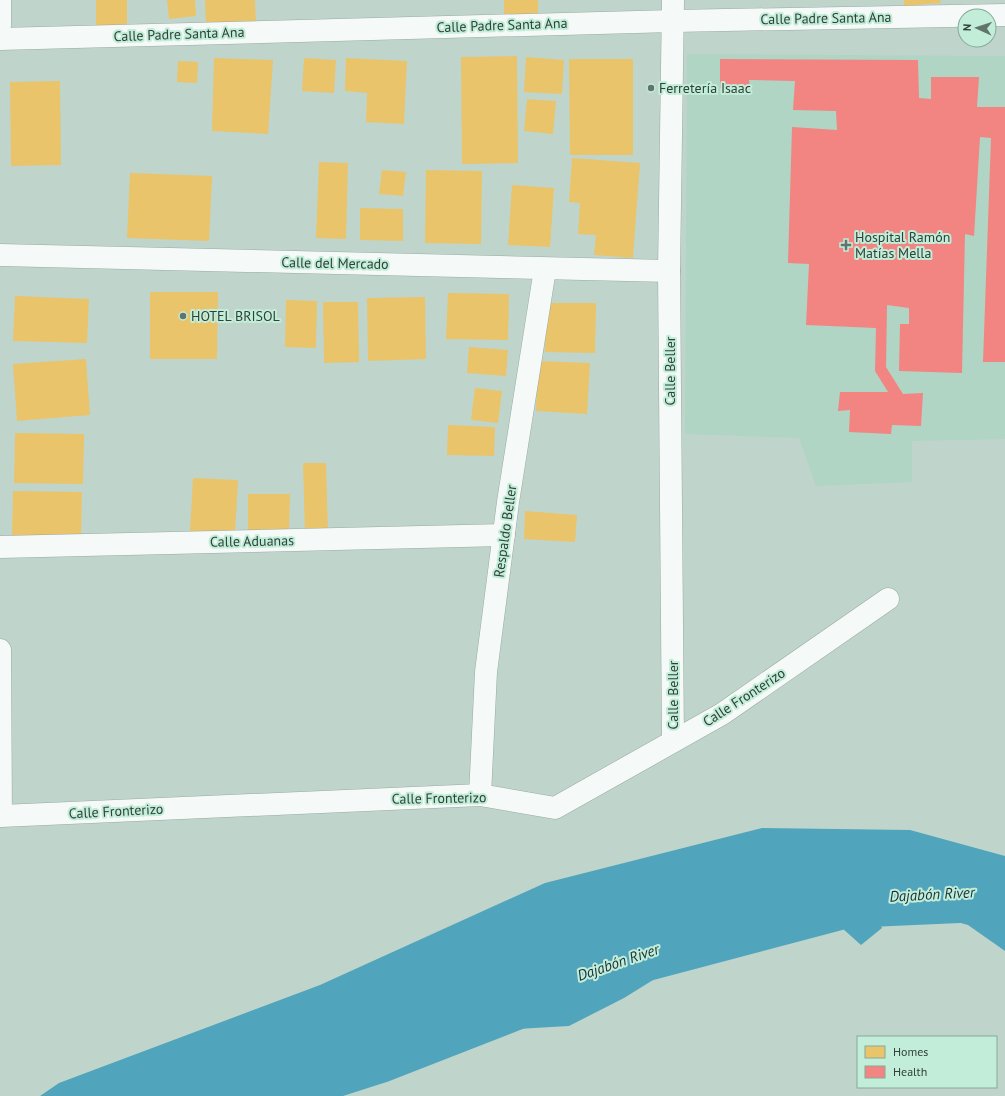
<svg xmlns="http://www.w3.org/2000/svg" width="1005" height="1096" font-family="'PT Sans',sans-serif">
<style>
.built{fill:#b0d5c4}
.water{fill:#50a5bc}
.homes{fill:#e9c46a}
.health{fill:#f28482}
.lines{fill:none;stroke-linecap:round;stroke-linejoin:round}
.river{stroke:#50a5bc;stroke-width:60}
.minor-casing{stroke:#98aaa2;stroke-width:23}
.minor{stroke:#f5f9f7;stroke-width:22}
.poi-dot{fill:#62756c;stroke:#c2edd9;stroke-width:1.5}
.labels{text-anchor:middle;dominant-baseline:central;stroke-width:4;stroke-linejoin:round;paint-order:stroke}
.street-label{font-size:14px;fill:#304139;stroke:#c2edd9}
.poi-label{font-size:14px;fill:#304139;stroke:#c2edd9;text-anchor:start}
.water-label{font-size:15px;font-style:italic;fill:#1a313a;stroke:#c2edd9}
</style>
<rect width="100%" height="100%" fill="#bfd5cb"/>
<polygon class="built" points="687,54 1005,56 1005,439 912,441 912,482 816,486 799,438 685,434"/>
<polygon class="water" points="762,828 910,830 1005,856 1005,951 968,925 911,909 873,908 882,928 861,945 832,919 726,918 653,980 624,998 569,1026 517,1029 474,1004 417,1031 392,1071 339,1096 40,1096 59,1083 320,985 545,883"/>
<g class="homes">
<polygon points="96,0 127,0 127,29 96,30"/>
<polygon points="167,0 195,0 196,16 169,19"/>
<polygon points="205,0 255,0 256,24 206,26"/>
<polygon points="504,0 538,0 538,30 504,29"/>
<polygon points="904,0 940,0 941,3 904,6"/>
<polygon points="517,56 518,163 462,164 461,57"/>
<polygon points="526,57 564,60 562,94 524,92"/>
<polygon points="214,58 273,60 268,134 212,131"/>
<polygon points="304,58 336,60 334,93 302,91"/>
<polygon points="346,58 407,61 404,124 366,122 367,93 345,91"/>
<polygon points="569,59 633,59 633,155 570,155"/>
<polygon points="178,61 198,62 197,83 177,82"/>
<polygon points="60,81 61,165 11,166 10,82"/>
<polygon points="527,99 556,101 553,134 524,131"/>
<polygon points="572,158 640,163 633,258 594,255 596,235 578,234 580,203 569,202"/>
<polygon points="319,162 348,163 346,239 316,238"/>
<polygon points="382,170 406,172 403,196 379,194"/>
<polygon points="426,170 482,171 481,244 425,243"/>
<polygon points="130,173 212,176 209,241 127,238"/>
<polygon points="512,185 554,188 550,247 508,245"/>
<polygon points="360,208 403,209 403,241 360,240"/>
<polygon points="150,292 218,292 217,359 150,359"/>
<polygon points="448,293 509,294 508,340 446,339"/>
<polygon points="15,296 89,299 87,343 13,341"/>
<polygon points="425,297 426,359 368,361 367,298"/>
<polygon points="286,300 317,301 316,348 285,347"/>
<polygon points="323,302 358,302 359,362 324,363"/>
<polygon points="546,303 596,303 595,353 545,352"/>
<polygon points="469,347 508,350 506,376 467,373"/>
<polygon points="86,359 90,415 17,421 13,364"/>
<polygon points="538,361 590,363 587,414 536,411"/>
<polygon points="475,388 502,391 498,423 471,420"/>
<polygon points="448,425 495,427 494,456 447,455"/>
<polygon points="15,433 84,434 83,484 14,483"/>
<polygon points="303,463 326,463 328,535 305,535"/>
<polygon points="193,478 238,480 235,533 190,531"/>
<polygon points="13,491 82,492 81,538 12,537"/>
<polygon points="248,494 290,494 289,533 248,532"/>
<polygon points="525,511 577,515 575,542 524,539"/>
</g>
<polygon class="health" points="720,59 918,60 919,98 931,99 931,77 979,77 977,107 1005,107 1005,362 983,362 991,138 980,137 974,236 965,234 962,373 899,371 900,324 909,324 909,308 887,305 886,367 903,394 923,393 921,426 892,425 891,434 849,432 850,410 838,411 840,392 888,392 875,371 876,328 806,325 809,264 788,263 792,127 837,130 836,111 793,110 795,81 749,80 750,90 720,88"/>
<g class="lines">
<polyline class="river" points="244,1096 376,1054 627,956 846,898 1005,891"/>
<g class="minor-casing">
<g id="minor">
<polyline points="673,0 669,271 673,741"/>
<polyline points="0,25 0,0"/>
<polyline points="0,39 673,21 1005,15"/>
<polyline points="0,255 669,271"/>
<polyline points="0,547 504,535"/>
<polyline points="0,650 1,816 480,795 555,808 722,714 888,599"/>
<polyline points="480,795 486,672 508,502 545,269"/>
</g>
</g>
<use href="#minor" class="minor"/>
</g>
<g class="poi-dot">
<circle cx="651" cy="88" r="4"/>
<path d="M844 239h4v4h4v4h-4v4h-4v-4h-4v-4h4z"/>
<circle cx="183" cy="316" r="4"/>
</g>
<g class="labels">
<g class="street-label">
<text transform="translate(826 18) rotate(-1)">Calle Padre Santa Ana</text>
<text transform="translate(502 25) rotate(-2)">Calle Padre Santa Ana</text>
<text transform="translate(179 34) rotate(-2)">Calle Padre Santa Ana</text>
<text transform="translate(335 263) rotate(1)">Calle del Mercado</text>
<text transform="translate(670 371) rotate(-90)">Calle Beller</text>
<text transform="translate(505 531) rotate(-82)">Respaldo Beller</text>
<text transform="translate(252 541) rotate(-1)">Calle Aduanas</text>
<text transform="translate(673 695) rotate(-90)">Calle Beller</text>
<text transform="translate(744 697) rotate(-33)">Calle Fronterizo</text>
<text transform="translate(439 798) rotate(-1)">Calle Fronterizo</text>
<text transform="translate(116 811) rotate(-3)">Calle Fronterizo</text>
</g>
<g class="poi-label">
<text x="659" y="88">Ferretería Isaac</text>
<text x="855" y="237">Hospital Ramón<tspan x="855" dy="16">Matías Mella</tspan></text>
<text x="191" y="316">HOTEL BRISOL</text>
</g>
<g class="water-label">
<text transform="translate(932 894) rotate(-3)">Dajabón River</text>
<text transform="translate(618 962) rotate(-19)">Dajabón River</text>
</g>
</g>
<rect x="857" y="1036" width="140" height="52" fill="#c2edd9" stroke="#88a899"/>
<rect x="865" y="1046" width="20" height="12" fill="#e9c46a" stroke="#88a899"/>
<text x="893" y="1056" font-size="12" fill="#304139">Homes</text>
<rect x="865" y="1066" width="20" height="12" fill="#f28482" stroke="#88a899"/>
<text x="893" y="1076" font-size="12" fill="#304139">Health</text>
<g transform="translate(977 28) rotate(273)"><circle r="19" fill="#c2edd9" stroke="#88a899"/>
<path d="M0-3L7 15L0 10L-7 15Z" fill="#62756c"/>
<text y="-6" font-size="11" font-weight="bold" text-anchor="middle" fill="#304139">N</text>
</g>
</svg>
